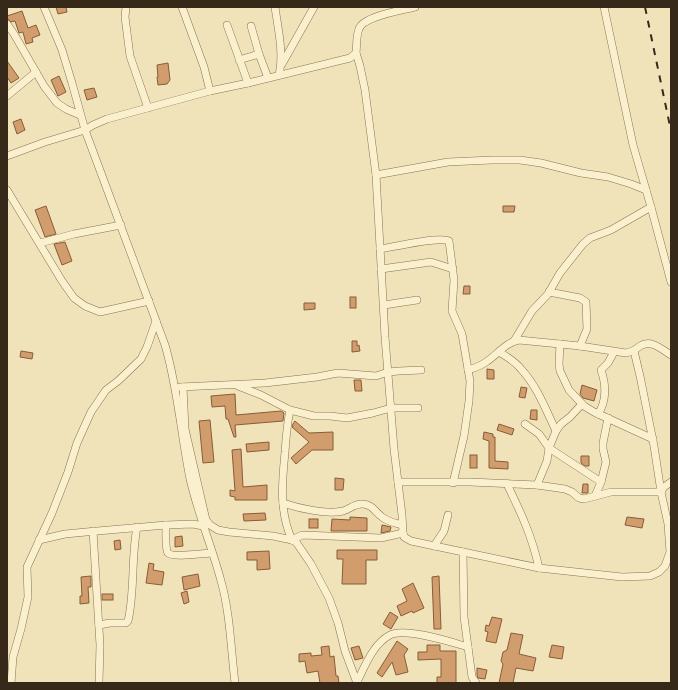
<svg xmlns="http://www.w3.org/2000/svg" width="678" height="690" font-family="'Times New Roman',serif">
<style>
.building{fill:#d19d6d;stroke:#885c38}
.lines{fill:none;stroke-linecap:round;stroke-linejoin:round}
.minor-casing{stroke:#887253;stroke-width:8}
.minor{stroke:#fbf0cd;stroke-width:7}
.rail{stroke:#36291a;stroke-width:2;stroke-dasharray:7 7;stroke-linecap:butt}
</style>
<rect width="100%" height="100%" fill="#f0e3ba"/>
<g class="building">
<polygon points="56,7 66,7 67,12 58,14"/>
<polygon points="22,11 28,28 36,25 40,35 32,38 33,42 26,44 23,32 19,33 15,21 11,22 7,18 7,16"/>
<polygon points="7,61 19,78 11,83 7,77"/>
<polygon points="168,63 170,80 167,84 158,85 157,77 158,77 157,65"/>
<polygon points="59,76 66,92 58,96 51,80"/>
<polygon points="94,88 97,97 87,100 84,90"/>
<polygon points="21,119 25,130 17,134 13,122"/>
<polygon points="46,206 56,234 45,237 35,210"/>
<polygon points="503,206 515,206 514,212 503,212"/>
<polygon points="65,242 72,261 62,265 54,244"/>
<polygon points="464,286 470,286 470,294 463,294"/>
<rect x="350" y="297" width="6" height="11"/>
<polygon points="304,303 315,303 315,309 304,310"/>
<polygon points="352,341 357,341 357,346 359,345 360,351 352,352"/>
<polygon points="21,351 33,353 32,359 20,357"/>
<polygon points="487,369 494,370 494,379 487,379"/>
<polygon points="354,380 361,380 362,391 355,391"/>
<polygon points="582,385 597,390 594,401 583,398 580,394"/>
<polygon points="521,387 527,388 525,398 519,397"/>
<polygon points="235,394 236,415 281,411 284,413 283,421 235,425 236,437 234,437 228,419 226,419 225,406 212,407 211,396"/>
<polygon points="531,410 537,410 537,420 530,419"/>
<polygon points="210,420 214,462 203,463 199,421"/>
<polygon points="295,421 309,433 333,432 333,450 312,450 296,464 291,458 309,442 292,427 293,424"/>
<polygon points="499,424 514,429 512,435 497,430"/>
<polygon points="484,432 493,434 493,437 495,437 495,461 508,462 508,469 489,468 489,441 483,439"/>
<polygon points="269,442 269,450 247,452 246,444"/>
<polygon points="241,449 243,487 267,485 267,500 235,500 235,497 230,496 230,490 235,491 232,450"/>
<rect x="470" y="455" width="7" height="13"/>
<polygon points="581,456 589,456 589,466 585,466 581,463"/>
<polygon points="335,478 344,479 343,490 335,490"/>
<polygon points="583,484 588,484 588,493 582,493"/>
<polygon points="265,513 266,520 244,521 243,514"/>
<polygon points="350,517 367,518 367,531 331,531 332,519 350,520"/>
<polygon points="627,517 644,519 642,528 625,525"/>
<rect x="309" y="519" width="9" height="9"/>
<polygon points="382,525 391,527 390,531 381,533"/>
<polygon points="182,536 183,546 175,547 175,537"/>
<polygon points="120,540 121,549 115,550 114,541"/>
<polygon points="337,550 377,550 377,560 366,560 366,584 342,584 343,559 337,559"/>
<polygon points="269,551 270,569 257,570 257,560 247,560 247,552"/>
<polygon points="149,563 154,564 153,570 164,572 162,585 146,583"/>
<polygon points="198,574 200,586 184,590 182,577"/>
<polygon points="91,576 91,587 88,587 89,603 80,604 80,596 82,596 81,577"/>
<polygon points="439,576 441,629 434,629 432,577"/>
<polygon points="413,583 424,608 413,613 412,611 401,616 397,606 407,601 402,589"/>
<polygon points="187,591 189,602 184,604 181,593"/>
<rect x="102" y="594" width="11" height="6"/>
<polygon points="390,612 398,617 391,629 383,624"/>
<polygon points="492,617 502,619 496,643 486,641 488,632 485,631 486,625 489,626"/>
<polygon points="511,633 523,635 519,654 536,658 533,671 516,668 513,683 499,683 503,664 501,661 503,652 507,650"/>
<polygon points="397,641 408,649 404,655 408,672 396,675 392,662 382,677 377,673"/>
<polygon points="427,645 440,645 440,651 456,651 456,683 437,683 437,677 441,677 441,659 418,660 418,652 427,652"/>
<polygon points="552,645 564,647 562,659 549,657"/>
<polygon points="329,646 330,657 334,656 336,676 338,676 339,683 320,683 318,671 307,673 305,661 299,662 299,654 311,653 311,656 322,655 321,647"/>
<polygon points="359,646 363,658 355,660 351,648"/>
<polygon points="477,668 487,670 485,679 478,678 477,675"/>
</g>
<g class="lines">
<g class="minor-casing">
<g id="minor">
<path d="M 44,7 L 62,50 L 72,83 L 85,130 L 165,345 C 178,389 181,435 190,479 C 198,514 212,547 221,581 C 230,612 231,650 235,683"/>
<polyline points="126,7 125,17 130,56 148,108"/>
<polyline points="182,7 204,67 210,91"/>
<path d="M 275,7 C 278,29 284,53 279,75"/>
<polyline points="604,7 633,145 651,207 671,282"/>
<polyline points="7,24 14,34 44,86 57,103 66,109 80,115"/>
<polyline points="227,25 248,83"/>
<polyline points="251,26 259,54 268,78"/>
<polyline points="356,53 360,66 365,90 376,175 385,337 394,449 402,515 403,533 404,537 411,541 539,568 622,577 650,576 659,572 665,566 670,552 668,524 661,492 664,487 671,482"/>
<polyline points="239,60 259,54"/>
<polyline points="282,64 314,7"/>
<polyline points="7,96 36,72"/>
<path d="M 7,156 L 45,142 L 85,130 L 93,125 L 107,119 L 210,91 L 248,83 L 350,58 L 356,53 C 357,45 356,36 359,29 C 363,16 403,10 415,7"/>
<polyline points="376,175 448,162 492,160 520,160 541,163 581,173 608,177 631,184 646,190"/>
<polyline points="7,190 62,281 74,298 85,306 100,312 149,301"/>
<polyline points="40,243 74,234 121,225"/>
<path d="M 380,249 C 392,247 440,236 449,241 L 454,280 L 452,311 L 462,334 L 470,381 L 469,401 L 464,436 L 453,483"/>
<polyline points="381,269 431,262 453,269"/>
<polyline points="549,292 580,298 586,302 587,329 580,346"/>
<polyline points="384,305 417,300"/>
<polyline points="514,341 532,311 548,294 560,273 583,244 590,238 611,230 651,207"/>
<polyline points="560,344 559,364 560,371 569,390 584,406 594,412 653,439"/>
<path d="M 499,352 C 507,357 515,361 521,369 C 537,386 546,410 556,431"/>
<path d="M 468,370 C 474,368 481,366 486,362 C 497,355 506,342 519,340 L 580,346 L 626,353 C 632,352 635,350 640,346 C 651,339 661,349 671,355"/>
<polyline points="238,386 261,395 290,410 314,416 330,416 347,418 373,413 391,408 418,408"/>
<polyline points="180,387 265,383 317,377 338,373 376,376 388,372 399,371 421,370"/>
<polyline points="183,387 185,429 206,520 210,525 218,530 229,532 273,536 292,540 296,542 311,564 329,598 338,623 345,651 357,683"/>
<polyline points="582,404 570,417 561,424 556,431 549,448 601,482"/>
<path d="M 290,410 C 287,424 286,438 285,452 C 282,483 279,511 292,540 L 302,535 L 381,538 L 403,533"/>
<path d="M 598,414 C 607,401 606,384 601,370 L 608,363 L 614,352"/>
<polyline points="525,424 539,434 549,448 547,461 537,485"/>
<polyline points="398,482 470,482 537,485 565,489 572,492 579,498 584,499 611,492 661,492 654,446 640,376 634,351"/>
<path d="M 507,484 C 521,513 532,536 539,568"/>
<polyline points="595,496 601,482 606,462 603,449 603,443 608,418"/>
<path d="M 283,503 C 298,508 327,515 343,511 C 350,509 355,503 363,504 C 373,505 375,512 382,517 C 388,522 396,523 402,525"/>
<path d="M 166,525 C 166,530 165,549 168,553 C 173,558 205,553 212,553"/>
<polyline points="93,531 100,645 99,683"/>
<polyline points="39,540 65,534 86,532 166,525 193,524 203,526"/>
<polyline points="434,546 444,531 448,515"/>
<polyline points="463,552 464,617 472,677 476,683"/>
<path d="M 99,625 L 110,623 L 126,623 L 128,621 C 135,591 131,558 137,527"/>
<path d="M 357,682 C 365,666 373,644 390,635 C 405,627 451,642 468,647"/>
<polyline points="11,683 13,657 21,629 28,597 27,567 52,513 68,472 77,443 91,412 106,390 118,381 141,359 147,347 156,321"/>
</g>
</g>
<use href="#minor" class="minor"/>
<polyline class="rail" points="645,7 671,131"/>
</g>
<rect width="678" height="690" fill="none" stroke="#36291a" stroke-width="16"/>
</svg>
